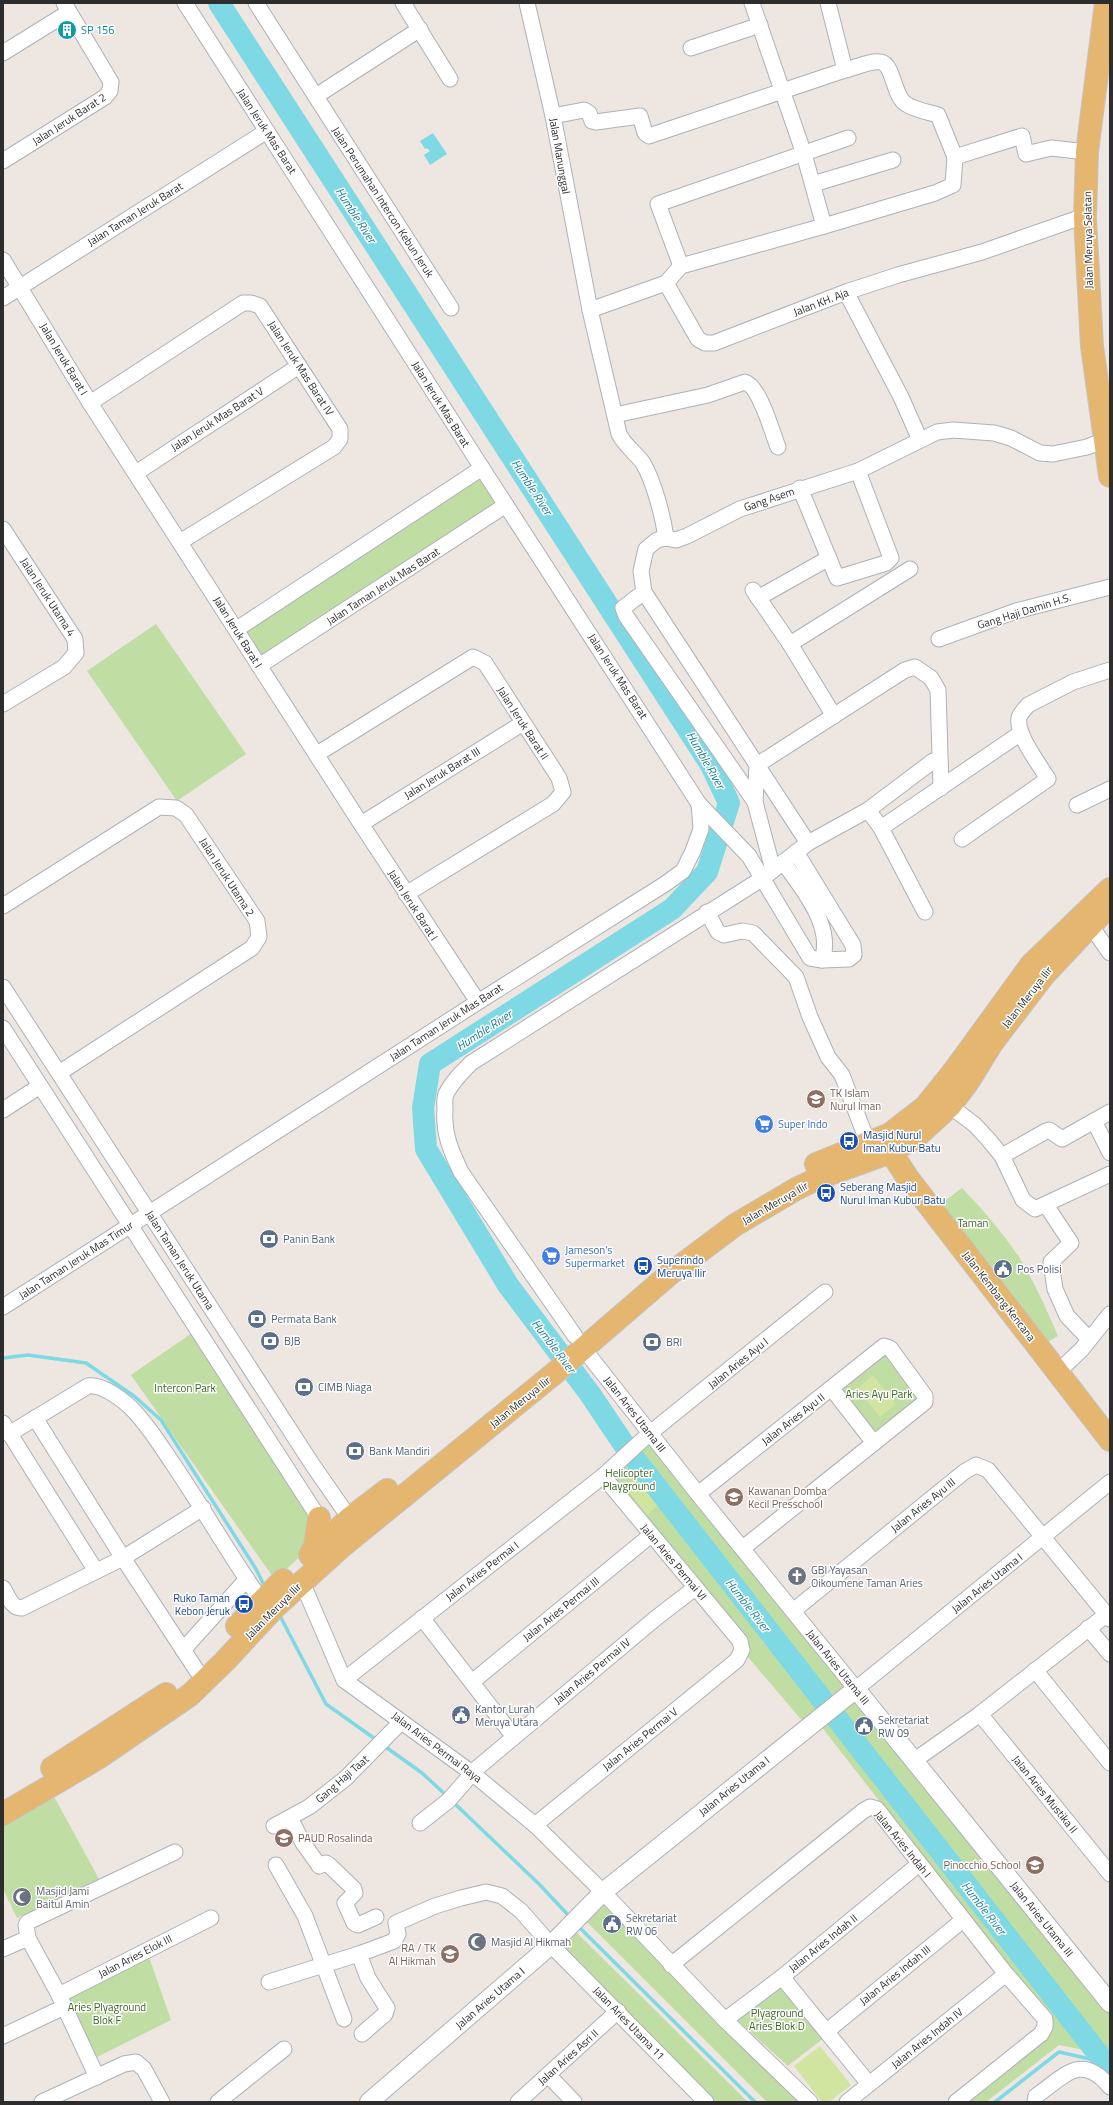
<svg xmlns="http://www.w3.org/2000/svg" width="1113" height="2105" font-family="'Titillium Web',sans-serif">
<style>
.green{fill:#c0dea3}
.pitch{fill:#d1e4a0}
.water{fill:#7fd9e4}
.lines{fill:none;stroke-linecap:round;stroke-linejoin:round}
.stream{stroke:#7fd9e4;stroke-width:3.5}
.river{stroke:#7fd9e4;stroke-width:22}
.minor-casing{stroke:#adb1b8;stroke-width:17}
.tertiary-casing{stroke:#adb1b8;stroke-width:20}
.primary-casing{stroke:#c4c4c4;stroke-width:24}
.minor{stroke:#fff;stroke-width:15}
.tertiary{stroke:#fff;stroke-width:18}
.primary{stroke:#e4b66f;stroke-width:22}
.labels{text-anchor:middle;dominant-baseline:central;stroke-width:3;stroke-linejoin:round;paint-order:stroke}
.culture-label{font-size:11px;fill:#0d838f;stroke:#fff;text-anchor:start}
.street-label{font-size:11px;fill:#2d2d2d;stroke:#fff}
.education-label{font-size:11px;fill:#785e54;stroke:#fff;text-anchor:start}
.shop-label{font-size:11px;fill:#366cbe;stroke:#fff;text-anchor:start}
.transit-label{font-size:11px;fill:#164399;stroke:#fff;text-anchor:start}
.park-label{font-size:11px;fill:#3a6422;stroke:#fff}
.service-label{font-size:11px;fill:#4e5e75;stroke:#fff;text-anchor:start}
.worship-label{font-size:11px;fill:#5b616d;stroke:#fff;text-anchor:start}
.water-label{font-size:12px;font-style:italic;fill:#1b7c93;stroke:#fff}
</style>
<rect width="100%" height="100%" fill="#ede6e1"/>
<g class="green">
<polygon points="483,476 501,502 263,657 247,631"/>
<polygon points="156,624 246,754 177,801 87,671"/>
<path d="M 962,1188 C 984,1211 1005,1235 1022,1262 C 1036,1285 1047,1311 1058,1336 L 1048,1342 L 938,1206 Z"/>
<polygon points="192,1333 325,1533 275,1580 131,1375"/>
<polygon points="887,1348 924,1400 875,1441 834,1388"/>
<polygon points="650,1434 848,1685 804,1723 742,1650 603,1476"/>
<polygon points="851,1694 1110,2013 1110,2062 831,1707"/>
<polygon points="825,1714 1089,2051 1059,2045 986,2102 960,2102 1054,2025 817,1721"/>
<polygon points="51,1791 99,1879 17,1918 3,1889 3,1816"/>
<polygon points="602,1899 804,2102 767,2102 583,1918"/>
<polygon points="575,1931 748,2102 714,2102 563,1948"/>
<polygon points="149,1957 171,2020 89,2061 60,1998"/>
<polygon points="780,1983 825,2037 788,2066 735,2018"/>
</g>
<g class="pitch">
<polygon points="873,1375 896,1404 880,1417 857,1389"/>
<polygon points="642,1481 660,1504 647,1515 629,1492"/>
<polygon points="820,2046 851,2085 829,2102 822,2102 794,2066"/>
</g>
<polygon class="water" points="433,133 447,154 430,165 424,155 430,151 427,148 425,149 420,141"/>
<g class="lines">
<g class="stream">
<polyline points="3,1358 28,1355 86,1363 134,1396 161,1420 256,1569 265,1587"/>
<polyline points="279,1614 326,1704 378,1741"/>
<polyline points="383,1745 422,1773 447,1796"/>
<polyline points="453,1802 539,1884 571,1918"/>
<polyline points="578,1926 755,2102"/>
<polyline points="995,2102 1059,2052 1103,2062"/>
</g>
<polyline class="river" points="219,3 711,765 729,803 707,872 672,909 430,1064 423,1108 426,1149 508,1285 590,1394 627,1449 1110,2069"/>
<g class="minor-casing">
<g id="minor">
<polyline points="185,3 482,468 699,804 749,856 810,958 822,960 849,959 854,955 853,945 796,852"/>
<polyline points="256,3 451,308"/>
<polyline points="403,3 450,79"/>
<path d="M 527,3 L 553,116 L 590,310 L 619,434 C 625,446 636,453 643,463 C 654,482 663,516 666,538"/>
<polyline points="691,48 760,25"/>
<polyline points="3,53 69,12"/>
<polyline points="316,96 420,29"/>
<polyline points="553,116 584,110 589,113 592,121 596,122 640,116 645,133 649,136 845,70 828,3"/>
<polyline points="955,157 1022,136 1026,154 1051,148 1087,152"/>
<polyline points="3,161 105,97 110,91 111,82 64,3"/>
<polyline points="813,184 893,160"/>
<path d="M 824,226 L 935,193 L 953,185 L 955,157 L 938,115 C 928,112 915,110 906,104 C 893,96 894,65 881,62 C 871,60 855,68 845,70"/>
<polyline points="3,260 90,403 361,824 478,1002"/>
<polyline points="681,266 658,204 848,138"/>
<polyline points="666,283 698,339 705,343 714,343 846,292 898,275 982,252 1076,219 1085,218"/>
<polyline points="846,292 901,397 920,440"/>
<polyline points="3,298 267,131"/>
<polyline points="590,310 666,283 681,266 824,226 804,154 752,3"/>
<polyline points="90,403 243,303 251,303 260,306 340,429 340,439 334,447 180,542"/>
<path d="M 615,415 L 708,395 L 745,382 C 760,387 772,432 778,447"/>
<polyline points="136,473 299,366"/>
<polyline points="800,488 837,578 886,563 891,558 858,471"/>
<polyline points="3,529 75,639 76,653 64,667 3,704"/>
<polyline points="753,590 790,644 834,716"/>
<polyline points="644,592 623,608 626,616 755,802"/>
<polyline points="758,598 829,558"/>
<polyline points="237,629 482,468"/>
<polyline points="939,639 1016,611 1110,587"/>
<polyline points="790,644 910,569"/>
<polyline points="259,666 506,505"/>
<polyline points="317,754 473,657 485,663 559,778 563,792 553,804 406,894"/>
<polyline points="1077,805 1110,789"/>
<polyline points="868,810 933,761"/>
<polyline points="361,824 523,723"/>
<polyline points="881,828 1021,733"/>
<path d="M 962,839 L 1048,779 C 1040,765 1016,735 1019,718 C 1020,713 1025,709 1028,705 L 1073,682 L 1110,670"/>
<polyline points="808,843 644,592 641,571 646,549 657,540 666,538 676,540 687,536 740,509 858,471 937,432 953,430 994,433 1011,438 1040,453 1053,454 1087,447 1105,440"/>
<path d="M 783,862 C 802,888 834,926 822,960"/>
<polyline points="773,870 755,802 757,765 905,670 915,667 931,678 938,690 941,788"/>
<polyline points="3,906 159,807 176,808 186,815 257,921 259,937 252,948 59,1073"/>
<polyline points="707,912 718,932 724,935 742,931 753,933 796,977 810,1017 828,1057 842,1075 868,1143"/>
<polyline points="1091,926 1110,953"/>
<polyline points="3,987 312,1464 355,1526"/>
<polyline points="3,1028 324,1526"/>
<polyline points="950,1106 975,1125 988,1139 1002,1156 1023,1200 1035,1209 1110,1174"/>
<polyline points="3,1110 40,1086"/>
<polyline points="1094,1121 1110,1112"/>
<polyline points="1002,1156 1046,1131 1049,1130 1062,1139 1094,1121 1110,1153"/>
<polyline points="1046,1205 1071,1243 1051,1262 1055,1289 1067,1316 1089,1339"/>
<polyline points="3,1307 478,1002 665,884 683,871 693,851 701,829 699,804"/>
<path d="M 575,1336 L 461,1172 C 451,1151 443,1133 445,1110 C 445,1105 444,1099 446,1094 C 452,1082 462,1072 471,1063 L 763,878 L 808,843 L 868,810 L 881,828 L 925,912"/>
<polyline points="583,1348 698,1494 856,1689 1110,1482"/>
<polyline points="1058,1372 1082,1349 1110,1314"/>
<polyline points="832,1389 874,1443"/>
<polyline points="35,1418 123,1558 197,1671"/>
<polyline points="3,1423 96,1571"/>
<path d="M 9,1434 L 88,1386 C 103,1384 125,1401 135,1412 C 149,1427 161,1446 173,1464 C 203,1508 230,1556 261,1600"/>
<polyline points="698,1494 884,1346 890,1348 925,1396 925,1402 743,1548"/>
<polyline points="302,1582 344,1680 472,1773 535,1825 603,1892 725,2020 810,2102"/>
<path d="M 3,1588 C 8,1596 12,1609 22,1608 L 123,1558 L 203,1508"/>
<polyline points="793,1611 964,1472 976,1465 988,1470 1110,1619"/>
<polyline points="422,1618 514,1737"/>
<polyline points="1088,1628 1110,1654"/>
<polyline points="183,1650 247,1579"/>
<polyline points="1035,1670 1110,1763"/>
<polyline points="344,1680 603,1476 650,1433 825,1292"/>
<polyline points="472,1682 651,1535"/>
<polyline points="980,1714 1110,1874"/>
<polyline points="915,1760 980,1714 1106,1615"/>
<polyline points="290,1818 303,1843 318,1864 319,1866 326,1863 328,1864 354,1889 355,1893 345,1903 354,1923 358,1925 376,1917"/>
<polyline points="420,1823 448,1801 476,1769 656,1618 695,1588"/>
<polyline points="535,1825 737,1660 742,1650 740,1641 603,1476"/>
<polyline points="274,1826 309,1807 346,1778 401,1722"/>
<polyline points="276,1865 305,1916 344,2019"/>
<polyline points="3,1949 28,1938"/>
<polyline points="671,1965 863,1811 870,1807 877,1809 1006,1974 1045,2019 1045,2027 1041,2034 956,2102"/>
<polyline points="782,1977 869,2084"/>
<polyline points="269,1982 359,1954"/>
<polyline points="59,1995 211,1918"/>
<polyline points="725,2020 782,1977 919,1864"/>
<polyline points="827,2031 963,1920"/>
<polyline points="362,2034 385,2014 387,2008 368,1978 359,1954 394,1941 398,1934 396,1923 435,1906 461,1898 486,1892 502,1896 521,1911 551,1945 706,2102"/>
<polyline points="3,2036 64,2007"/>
<polyline points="549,2076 574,2102"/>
<polyline points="97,2077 59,1995 28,1938 26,1925 28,1922 175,1852"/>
<polyline points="42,2102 124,2064 136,2062 144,2069 162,2102"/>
<polyline points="218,2102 284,2049"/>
<polyline points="518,2102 618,2011"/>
<polyline points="847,2102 1006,1974"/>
<path d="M 1035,2102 L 1036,2096 C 1065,2076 1081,2052 1110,2087"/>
</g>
</g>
<g class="tertiary-casing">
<polyline id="tertiary" points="369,2102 551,1945 603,1892 856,1689 1110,2003"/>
</g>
<g class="primary-casing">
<g id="primary">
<polyline points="1106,3 1087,152 1085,218 1092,346 1110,476"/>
<polyline points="891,1152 907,1177 1110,1440"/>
<polyline points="816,1164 890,1134 925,1107 954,1071 1031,965 1110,889"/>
<polyline points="320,1546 349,1519 387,1490"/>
<polyline points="310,1555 315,1546 319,1518"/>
<polyline points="237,1626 283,1580"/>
<polyline points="52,1768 166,1694"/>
<polyline points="3,1814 98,1758 190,1695 225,1661 275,1607 340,1548 556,1372 671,1273 735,1225 796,1189 819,1178 891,1152 915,1138 950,1106 968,1082 992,1043 1044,975 1110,905"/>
</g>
</g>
<use href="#minor" class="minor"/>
<use href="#tertiary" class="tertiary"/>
<use href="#primary" class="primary"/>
</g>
<defs>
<g id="building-disc" transform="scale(1)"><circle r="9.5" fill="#0f9aa8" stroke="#fff"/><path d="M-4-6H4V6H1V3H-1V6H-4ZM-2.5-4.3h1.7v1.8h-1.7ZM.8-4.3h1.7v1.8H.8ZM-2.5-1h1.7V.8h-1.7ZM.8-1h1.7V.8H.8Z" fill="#fff"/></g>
<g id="school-disc" transform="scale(1)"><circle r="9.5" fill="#8d6e63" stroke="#fff"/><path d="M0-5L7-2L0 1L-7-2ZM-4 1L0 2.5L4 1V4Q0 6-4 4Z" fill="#fff"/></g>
<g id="supermarket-disc" transform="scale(1)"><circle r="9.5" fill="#3f7fe0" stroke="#fff"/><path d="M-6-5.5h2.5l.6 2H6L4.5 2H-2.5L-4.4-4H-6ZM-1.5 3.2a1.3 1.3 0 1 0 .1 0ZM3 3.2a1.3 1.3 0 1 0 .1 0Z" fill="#fff"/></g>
<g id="bus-disc" transform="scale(1)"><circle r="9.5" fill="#1a4fb4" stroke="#fff"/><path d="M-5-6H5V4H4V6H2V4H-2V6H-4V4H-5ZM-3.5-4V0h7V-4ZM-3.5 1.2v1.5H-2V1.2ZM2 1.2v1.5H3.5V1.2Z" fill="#fff"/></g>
<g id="bank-disc" transform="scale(1)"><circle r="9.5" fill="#5c6f8a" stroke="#fff"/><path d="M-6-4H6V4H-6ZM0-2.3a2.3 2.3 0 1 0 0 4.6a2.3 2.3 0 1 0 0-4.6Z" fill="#fff"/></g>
<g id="civic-disc" transform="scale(1)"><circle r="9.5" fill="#5c6f8a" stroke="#fff"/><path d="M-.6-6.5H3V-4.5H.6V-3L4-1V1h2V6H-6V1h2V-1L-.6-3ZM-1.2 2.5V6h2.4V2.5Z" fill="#fff"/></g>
<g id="church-disc" transform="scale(1)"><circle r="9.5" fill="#6b7280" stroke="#fff"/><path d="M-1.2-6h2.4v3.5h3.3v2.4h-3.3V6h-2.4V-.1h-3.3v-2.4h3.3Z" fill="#fff"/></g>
<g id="mosque-disc" transform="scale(1)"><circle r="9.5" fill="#6b7280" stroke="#fff"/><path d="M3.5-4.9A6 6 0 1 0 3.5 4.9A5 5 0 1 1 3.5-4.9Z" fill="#fff"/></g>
</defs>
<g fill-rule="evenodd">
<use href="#building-disc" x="67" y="30"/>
<use href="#school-disc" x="816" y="1099"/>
<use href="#supermarket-disc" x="764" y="1124"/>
<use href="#bus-disc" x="849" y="1141"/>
<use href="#bus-disc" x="826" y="1193"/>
<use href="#bank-disc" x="269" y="1239"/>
<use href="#supermarket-disc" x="551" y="1256"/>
<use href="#bus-disc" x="643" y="1266"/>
<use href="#civic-disc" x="1003" y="1269"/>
<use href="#bank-disc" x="257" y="1319"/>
<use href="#bank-disc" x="270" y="1341"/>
<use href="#bank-disc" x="652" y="1342"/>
<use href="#bank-disc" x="304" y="1387"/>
<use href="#bank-disc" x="355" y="1451"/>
<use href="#school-disc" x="734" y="1497"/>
<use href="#church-disc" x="797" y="1576"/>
<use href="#bus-disc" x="244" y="1604"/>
<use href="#civic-disc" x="461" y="1715"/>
<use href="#civic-disc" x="864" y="1726"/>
<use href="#school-disc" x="284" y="1838"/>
<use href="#school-disc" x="1035" y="1865"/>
<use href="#mosque-disc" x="22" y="1897"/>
<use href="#civic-disc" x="612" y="1924"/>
<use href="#mosque-disc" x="477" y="1942"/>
<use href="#school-disc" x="450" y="1954"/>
</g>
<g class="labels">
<g class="culture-label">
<text x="81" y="30">SP 156</text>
</g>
<g class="street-label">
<text transform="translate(69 119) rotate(-33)">Jalan Jeruk Barat 2</text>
<text transform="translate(267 131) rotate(57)">Jalan Jeruk Mas Barat</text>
<text transform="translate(560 156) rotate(80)">Jalan Manunggal</text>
<text transform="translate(383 202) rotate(57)">Jalan Perumahan Intercon Kebun Jeruk</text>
<text transform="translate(135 214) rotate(-32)">Jalan Taman Jeruk Barat</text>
<text transform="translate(1088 240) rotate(-91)">Jalan Meruya Selatan</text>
<text transform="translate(821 302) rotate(-21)">Jalan KH. Aja</text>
<text transform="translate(64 359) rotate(59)">Jalan Jeruk Barat I</text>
<text transform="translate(301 368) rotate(57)">Jalan Jeruk Mas Barat IV</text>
<text transform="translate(441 404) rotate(58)">Jalan Jeruk Mas Barat</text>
<text transform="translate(217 419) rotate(-33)">Jalan Jeruk Mas Barat V</text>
<text transform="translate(769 499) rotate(-19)">Gang Asem</text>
<text transform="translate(383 586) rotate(-33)">Jalan Taman Jeruk Mas Barat</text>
<text transform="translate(48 597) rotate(57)">Jalan Jeruk Utama 4</text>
<text transform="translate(1024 611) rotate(-17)">Gang Haji Damin H.S.</text>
<text transform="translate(238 632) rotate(58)">Jalan Jeruk Barat I</text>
<text transform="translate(618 676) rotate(57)">Jalan Jeruk Mas Barat</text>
<text transform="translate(523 723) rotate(57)">Jalan Jeruk Barat II</text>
<text transform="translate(442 773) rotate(-32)">Jalan Jeruk Barat III</text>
<text transform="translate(227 877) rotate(57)">Jalan Jeruk Utama 2</text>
<text transform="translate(413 905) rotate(57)">Jalan Jeruk Barat I</text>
<text transform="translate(1027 997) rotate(-52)">Jalan Meruya Ilir</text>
<text transform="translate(446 1022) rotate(-33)">Jalan Taman Jeruk Mas Barat</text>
<text transform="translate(775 1203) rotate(-30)">Jalan Meruya Ilir</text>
<text transform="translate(76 1260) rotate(-33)">Jalan Taman Jeruk Mas Timur</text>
<text transform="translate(180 1260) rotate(57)">Jalan Taman Jeruk Utama</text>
<text transform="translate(999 1296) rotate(52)">Jalan Kembang Kencana</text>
<text transform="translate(738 1363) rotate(-39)">Jalan Aries Ayu I</text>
<text transform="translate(520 1402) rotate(-39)">Jalan Meruya Ilir</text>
<text transform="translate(635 1414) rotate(52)">Jalan Aries Utama III</text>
<text transform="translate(793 1419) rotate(-38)">Jalan Aries Ayu II</text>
<text transform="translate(923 1505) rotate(-39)">Jalan Aries Ayu III</text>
<text transform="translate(674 1562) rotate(50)">Jalan Aries Permai VI</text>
<text transform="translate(482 1571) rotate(-38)">Jalan Aries Permai I</text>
<text transform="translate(987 1583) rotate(-39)">Jalan Aries Utama I</text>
<text transform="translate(561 1609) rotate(-39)">Jalan Aries Permai III</text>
<text transform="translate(273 1611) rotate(-45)">Jalan Meruya Ilir</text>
<text transform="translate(838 1667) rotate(51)">Jalan Aries Utama III</text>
<text transform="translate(592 1671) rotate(-40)">Jalan Aries Permai IV</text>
<text transform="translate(640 1739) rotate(-39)">Jalan Aries Permai V</text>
<text transform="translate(437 1747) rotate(37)">Jalan Aries Permai Raya</text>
<text transform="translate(342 1779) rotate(-41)">Gang Haji Taat</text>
<text transform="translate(734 1786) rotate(-39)">Jalan Aries Utama I</text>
<text transform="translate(1045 1794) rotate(51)">Jalan Aries Mustika II</text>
<text transform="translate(903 1844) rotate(51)">Jalan Aries Indah I</text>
<text transform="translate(1042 1919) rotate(51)">Jalan Aries Utama III</text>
<text transform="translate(823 1943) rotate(-39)">Jalan Aries Indah II</text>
<text transform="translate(135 1956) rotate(-27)">Jalan Aries Elok III</text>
<text transform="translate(895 1975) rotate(-39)">Jalan Aries Indah III</text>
<text transform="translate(490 1998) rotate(-41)">Jalan Aries Utama I</text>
<text transform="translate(629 2023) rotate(46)">Jalan Aries Utama 11</text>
<text transform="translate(927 2038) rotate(-39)">Jalan Aries Indah IV</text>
<text transform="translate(568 2057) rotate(-42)">Jalan Aries Asri II</text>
</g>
<g class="education-label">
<text x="830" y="1093">TK Islam<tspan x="830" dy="13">Nurul Iman</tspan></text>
<text x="748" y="1491">Kawanan Domba<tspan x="748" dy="13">Kecil Presschool</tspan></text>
<text x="298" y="1838">PAUD Rosalinda</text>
<text x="1021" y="1865" text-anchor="end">Pinocchio School</text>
<text x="436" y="1948" text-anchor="end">RA / TK<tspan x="436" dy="13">Al Hikmah</tspan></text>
</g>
<g class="shop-label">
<text x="778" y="1124">Super Indo</text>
<text x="565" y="1250">Jameson's<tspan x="565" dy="13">Supermarket</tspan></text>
</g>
<g class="transit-label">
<text x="863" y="1135">Masjid Nurul<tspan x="863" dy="13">Iman Kubur Batu</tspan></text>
<text x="840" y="1187">Seberang Masjid<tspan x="840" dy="13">Nurul Iman Kubur Batu</tspan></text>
<text x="657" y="1260">Superindo<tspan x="657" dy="13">Meruya Ilir</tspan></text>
<text x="230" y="1598" text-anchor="end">Ruko Taman<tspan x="230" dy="13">Kebon Jeruk</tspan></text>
</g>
<g class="park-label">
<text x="973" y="1223">Taman</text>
<text x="185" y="1388">Intercon Park</text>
<text x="879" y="1394">Aries Ayu Park</text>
<text x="629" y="1473">Helicopter<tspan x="629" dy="13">Playground</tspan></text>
<text x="107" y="2007">Aries Plyaground<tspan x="107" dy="13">Blok F</tspan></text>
<text x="777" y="2013">Plyaground<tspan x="777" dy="13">Aries Blok D</tspan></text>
</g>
<g class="service-label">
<text x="283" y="1239">Panin Bank</text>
<text x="1017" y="1269">Pos Polisi</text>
<text x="271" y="1319">Permata Bank</text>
<text x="284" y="1341">BJB</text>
<text x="666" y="1342">BRI</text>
<text x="318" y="1387">CIMB Niaga</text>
<text x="369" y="1451">Bank Mandiri</text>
<text x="475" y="1709">Kantor Lurah<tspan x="475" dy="13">Meruya Utara</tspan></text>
<text x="878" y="1720">Sekretariat<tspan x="878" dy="13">RW 09</tspan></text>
<text x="626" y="1918">Sekretariat<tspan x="626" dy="13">RW 06</tspan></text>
</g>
<g class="worship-label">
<text x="811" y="1570">GBI Yayasan<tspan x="811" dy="13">Oikoumene Taman Aries</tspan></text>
<text x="36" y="1891">Masjid Jami<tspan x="36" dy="13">Baitul Amin</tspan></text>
<text x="491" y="1942">Masjid Al Hikmah</text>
</g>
<g class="water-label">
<text transform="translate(356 215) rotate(57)">Humble River</text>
<text transform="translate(532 487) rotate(57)">Humble River</text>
<text transform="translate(706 760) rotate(60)">Humble River</text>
<text transform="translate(484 1030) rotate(-33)">Humble River</text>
<text transform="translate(554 1346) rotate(53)">Humble River</text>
<text transform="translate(748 1605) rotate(52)">Humble River</text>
<text transform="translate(984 1908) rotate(52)">Humble River</text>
</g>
</g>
<rect width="1113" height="2105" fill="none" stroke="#2d2d2d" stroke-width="8"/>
</svg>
